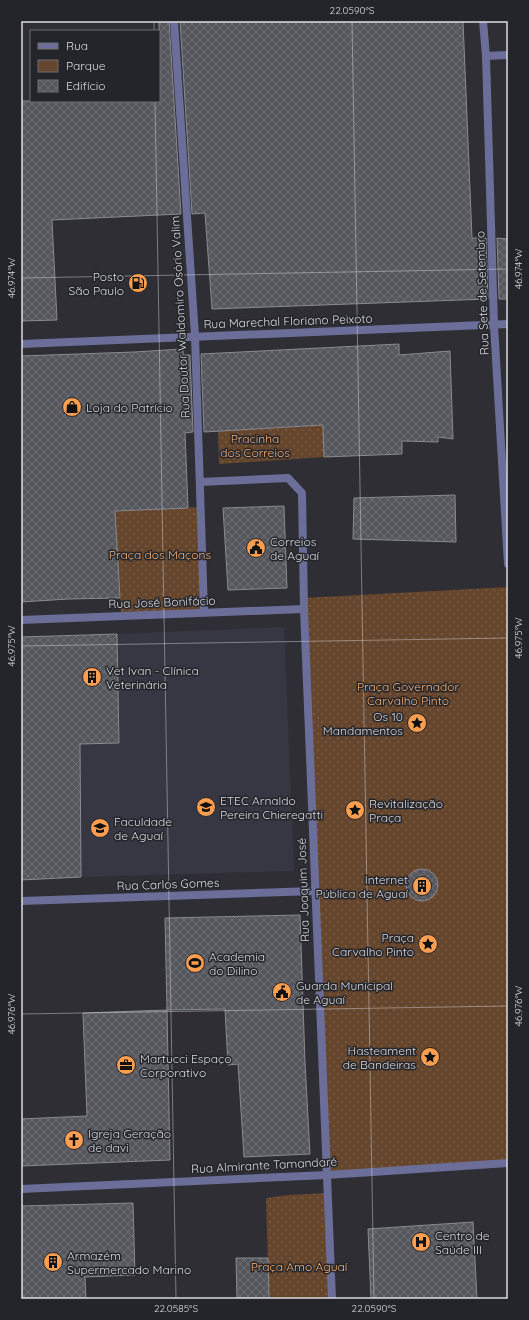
<svg xmlns="http://www.w3.org/2000/svg" width="529" height="1320" font-family="Quicksand,sans-serif">
<style>
.built{fill:#363743}
.green{fill:url(#green-dots)}
.building{fill:url(#building-cross-hatch);stroke:#898a92}
.lines{fill:none;stroke-linecap:round;stroke-linejoin:round}
.minor{stroke:#6b6e98;stroke-width:8}
.ticks{fill:none;stroke:#dbdce0;stroke-width:1;stroke-opacity:0.45}
.labels{text-anchor:middle;dominant-baseline:central;stroke-width:3;stroke-linejoin:round;paint-order:stroke}
.poi-label{font-size:12px;fill:#dbdce0;stroke:#24252a;text-anchor:start}
.street-label{font-size:12px;fill:#dbdce0;stroke:#24252a}
.park-label{font-size:12px;fill:#fcb37a;stroke:#24252a}
.neatline{fill:none;stroke:#dbdce0;stroke-width:1.5}
.ticks-label{font-size:10px;text-anchor:middle;fill:#dbdce0}
</style>
<defs>
<pattern id="green-dots" width="8" height="8" patternUnits="userSpaceOnUse"><rect width="8" height="8" fill="#65452b"/><path d="M2 2h.1M6 6h.1" fill="none" stroke="#7a5f49" stroke-width="1.8" stroke-linecap="round"/></pattern>
<pattern id="building-cross-hatch" width="8" height="8" patternUnits="userSpaceOnUse"><rect width="8" height="8" fill="#56575d"/><path d="M0 0l8 8M0 8l8-8" fill="none" stroke="#6e6f74"/></pattern>
</defs>
<rect width="100%" height="100%" fill="#2e2e34"/>
<polygon class="built" points="284,627 294,871 81,877 80,744 119,743 117,634"/>
<g class="green">
<polygon points="323,425 324,457 219,464 218,431"/>
<polygon points="200,507 204,612 121,615 115,511"/>
<polygon points="508,587 508,1163 327,1175 304,598"/>
<polygon points="327,1193 332,1299 269,1299 266,1198 289,1195"/>
</g>
<g class="building">
<polygon points="159,21 169,21 181,214 52,220 57,320 21,321 21,101 159,101"/>
<polygon points="180,21 463,21 472,238 486,238 488,299 212,309 205,213 192,214"/>
<polygon points="497,238 508,239 508,299 499,299"/>
<polygon points="399,344 399,355 450,351 453,439 438,437 438,442 402,441 402,454 324,457 323,425 204,432 201,354"/>
<polygon points="183,349 183,355 190,355 193,432 185,433 188,508 115,511 120,598 68,599 21,602 21,356 134,352"/>
<polygon points="455,495 456,542 353,539 354,498"/>
<polygon points="284,506 287,588 228,590 223,508"/>
<polygon points="117,634 119,743 80,744 81,877 21,880 21,637"/>
<circle cx="422" cy="885" r="16"/>
<polygon points="300,915 305,1063 310,1154 244,1157 238,1064 228,1065 225,1009 167,1010 165,918"/>
<polygon points="167,1010 170,1160 21,1166 21,1119 87,1116 83,1013"/>
<polygon points="133,1203 135,1275 85,1277 86,1299 21,1299 21,1206"/>
<polygon points="473,1222 477,1299 371,1299 368,1229"/>
<polygon points="236,1258 268,1258 269,1299 237,1299"/>
</g>
<g class="lines">
<g class="minor">
<polyline points="174,21 195,336 204,612"/>
<polyline points="483,21 486,56 494,325 508,564"/>
<polyline points="486,56 508,55"/>
<polyline points="21,344 508,324"/>
<polyline points="200,482 288,478 302,493 304,609 332,1299"/>
<polyline points="21,620 304,609"/>
<polyline points="21,901 315,891"/>
<polyline points="21,1189 327,1175 508,1163"/>
</g>
</g>
<path class="ticks" d="M 154,21 L 154,31M 352,21 L 374,1299M 155,101 L 176,1299M 21,278 L 508,269M 21,646 L 508,638M 21,1014 L 508,1006"/>
<defs>
<g id="fuel-disc" transform="scale(1)"><circle r="9.5" fill="#fb9e50" stroke="#24252a"/><path d="M-5.5-6h7V0h2V4h1.3V-2.5L3-4.5l.8-.8L6-3V5H2.5V1h-1V6h-7ZM-4.2-4.7v3.2H.2V-4.7Z" fill="#111"/></g>
<g id="shop-disc" transform="scale(1)"><circle r="9.5" fill="#fb9e50" stroke="#24252a"/><path d="M-5-2.5h2.3a2.7 3.5 0 0 1 5.4 0H5L5.5 6h-11ZM-1.5-2.5h3a1.5 2.3 0 0 0-3 0Z" fill="#111"/></g>
<g id="civic-disc" transform="scale(1)"><circle r="9.5" fill="#fb9e50" stroke="#24252a"/><path d="M-.6-6.5H3V-4.5H.6V-3L4-1V1h2V6H-6V1h2V-1L-.6-3ZM-1.2 2.5V6h2.4V2.5Z" fill="#111"/></g>
<g id="building-disc" transform="scale(1)"><circle r="9.5" fill="#fb9e50" stroke="#24252a"/><path d="M-4-6H4V6H1V3H-1V6H-4ZM-2.5-4.3h1.7v1.8h-1.7ZM.8-4.3h1.7v1.8H.8ZM-2.5-1h1.7V.8h-1.7ZM.8-1h1.7V.8H.8Z" fill="#111"/></g>
<g id="sight-disc" transform="scale(1)"><circle r="9.5" fill="#fb9e50" stroke="#24252a"/><path d="M0-6L1.8-2.2L6-1.7L2.9 1.2L3.7 5.4L0 3.3L-3.7 5.4L-2.9 1.2L-6-1.7L-1.8-2.2Z" fill="#111"/></g>
<g id="university-disc" transform="scale(1)"><circle r="9.5" fill="#fb9e50" stroke="#24252a"/><path d="M0-5L7-2L0 1L-7-2ZM-4 1L0 2.5L4 1V4Q0 6-4 4Z" fill="#111"/></g>
<g id="stadium-disc" transform="scale(1)"><circle r="9.5" fill="#fb9e50" stroke="#24252a"/><path d="M0-5a6.5 5 0 1 0 0 10a6.5 5 0 1 0 0-10ZM-3.5-1.8h7v3.6h-7Z" fill="#111"/></g>
<g id="office-disc" transform="scale(1)"><circle r="9.5" fill="#fb9e50" stroke="#24252a"/><path d="M-6-3h4V-5.5h4V-3h4V5H-6ZM-1-4.5V-3h2v-1.5ZM-6 0V1H6V0Z" fill="#111"/></g>
<g id="church-disc" transform="scale(1)"><circle r="9.5" fill="#fb9e50" stroke="#24252a"/><path d="M-1.2-6h2.4v3.5h3.3v2.4h-3.3V6h-2.4V-.1h-3.3v-2.4h3.3Z" fill="#111"/></g>
<g id="hospital-disc" transform="scale(1)"><circle r="9.5" fill="#fb9e50" stroke="#24252a"/><path d="M-5-5h3v3.5h4V-5h3V5h-3V1.5h-4V5h-3Z" fill="#111"/></g>
</defs>
<g fill-rule="evenodd">
<use href="#fuel-disc" x="138" y="283"/>
<use href="#shop-disc" x="72" y="407"/>
<use href="#civic-disc" x="256" y="548"/>
<use href="#building-disc" x="92" y="677"/>
<use href="#sight-disc" x="417" y="723"/>
<use href="#university-disc" x="206" y="807"/>
<use href="#sight-disc" x="355" y="810"/>
<use href="#university-disc" x="100" y="828"/>
<use href="#building-disc" x="422" y="886"/>
<use href="#sight-disc" x="428" y="944"/>
<use href="#stadium-disc" x="195" y="963"/>
<use href="#civic-disc" x="282" y="992"/>
<use href="#sight-disc" x="430" y="1057"/>
<use href="#office-disc" x="126" y="1065"/>
<use href="#church-disc" x="74" y="1140"/>
<use href="#hospital-disc" x="421" y="1242"/>
<use href="#building-disc" x="53" y="1262"/>
</g>
<g class="labels">
<g class="poi-label">
<text x="124" y="276" text-anchor="end">Posto<tspan x="124" dy="14">São Paulo</tspan></text>
<text x="86" y="407">Loja do Patrício</text>
<text x="270" y="541">Correios<tspan x="270" dy="14">de Aguaí</tspan></text>
<text x="106" y="670">Vet Ivan - Clínica<tspan x="106" dy="14">Veterinária</tspan></text>
<text x="403" y="716" text-anchor="end">Os 10<tspan x="403" dy="14">Mandamentos</tspan></text>
<text x="220" y="800">ETEC Arnaldo<tspan x="220" dy="14">Pereira Chieregatti</tspan></text>
<text x="369" y="803">Revitalização<tspan x="369" dy="14">Praça</tspan></text>
<text x="114" y="821">Faculdade<tspan x="114" dy="14">de Aguaí</tspan></text>
<text x="408" y="879" text-anchor="end">Internet<tspan x="408" dy="14">Pública de Aguaí</tspan></text>
<text x="414" y="937" text-anchor="end">Praça<tspan x="414" dy="14">Carvalho Pinto</tspan></text>
<text x="209" y="956">Academia<tspan x="209" dy="14">do Dilino</tspan></text>
<text x="296" y="985">Guarda Municipal<tspan x="296" dy="14">de Aguaí</tspan></text>
<text x="416" y="1050" text-anchor="end">Hasteament<tspan x="416" dy="14">de Bandeiras</tspan></text>
<text x="140" y="1058">Martucci Espaço<tspan x="140" dy="14">Corporativo</tspan></text>
<text x="88" y="1133">Igreja Geração<tspan x="88" dy="14">de davi</tspan></text>
<text x="435" y="1235">Centro de<tspan x="435" dy="14">Saúde III</tspan></text>
<text x="67" y="1255">Armazém<tspan x="67" dy="14">Supermercado Marino</tspan></text>
</g>
<g class="street-label">
<text transform="translate(482 293) rotate(-92)">Rua Sete de Setembro</text>
<text transform="translate(180 317) rotate(-93)">Rua Doutor Waldomiro Osório Valim</text>
<text transform="translate(288 321) rotate(-2)">Rua Marechal Floriano Peixoto</text>
<text transform="translate(162 602) rotate(-2)">Rua José Bonifácio</text>
<text transform="translate(168 884) rotate(-2)">Rua Carlos Gomes</text>
<text transform="translate(303 890) rotate(-92)">Rua Joaquim José</text>
<text transform="translate(264 1165) rotate(-3)">Rua Almirante Tamandaré</text>
</g>
<g class="park-label">
<text x="255" y="438">Pracinha<tspan x="255" dy="14">dos Correios</tspan></text>
<text x="160" y="554">Praça dos Maçons</text>
<text x="408" y="686">Praça Governador<tspan x="408" dy="14">Carvalho Pinto</tspan></text>
<text x="299" y="1266">Praça Amo Aguaí</text>
</g>
</g>
<rect width="529" height="1320" fill="none" stroke="#24252a" stroke-width="44"/>
<rect x="30" y="30" width="130" height="72" fill="#24252a" stroke="#6d6e73"/>
<rect x="38" y="43" width="20" height="6" fill="#6b6e98" stroke="#6d6e73"/>
<text x="66" y="50" font-size="12" fill="#dbdce0">Rua</text>
<rect x="38" y="60" width="20" height="12" fill="#65452b" stroke="#6d6e73"/>
<text x="66" y="70" font-size="12" fill="#dbdce0">Parque</text>
<rect x="38" y="80" width="20" height="12" fill="url(#building-cross-hatch)" stroke="#6d6e73"/>
<text x="66" y="90" font-size="12" fill="#dbdce0">Edifício</text>
<rect x="22" y="22" width="485" height="1276" class="neatline"/>
<g class="ticks-label">
<text x="352" y="14">22.0590°S</text>
<text transform="translate(518 269) rotate(-90)" y="4">46.974°W</text>
<text transform="translate(11 278) rotate(-90)" y="4">46.974°W</text>
<text transform="translate(518 638) rotate(-90)" y="4">46.975°W</text>
<text transform="translate(11 646) rotate(-90)" y="4">46.975°W</text>
<text transform="translate(518 1006) rotate(-90)" y="4">46.976°W</text>
<text transform="translate(11 1014) rotate(-90)" y="4">46.976°W</text>
<text x="176" y="1312">22.0585°S</text>
<text x="374" y="1312">22.0590°S</text>
</g>
</svg>
